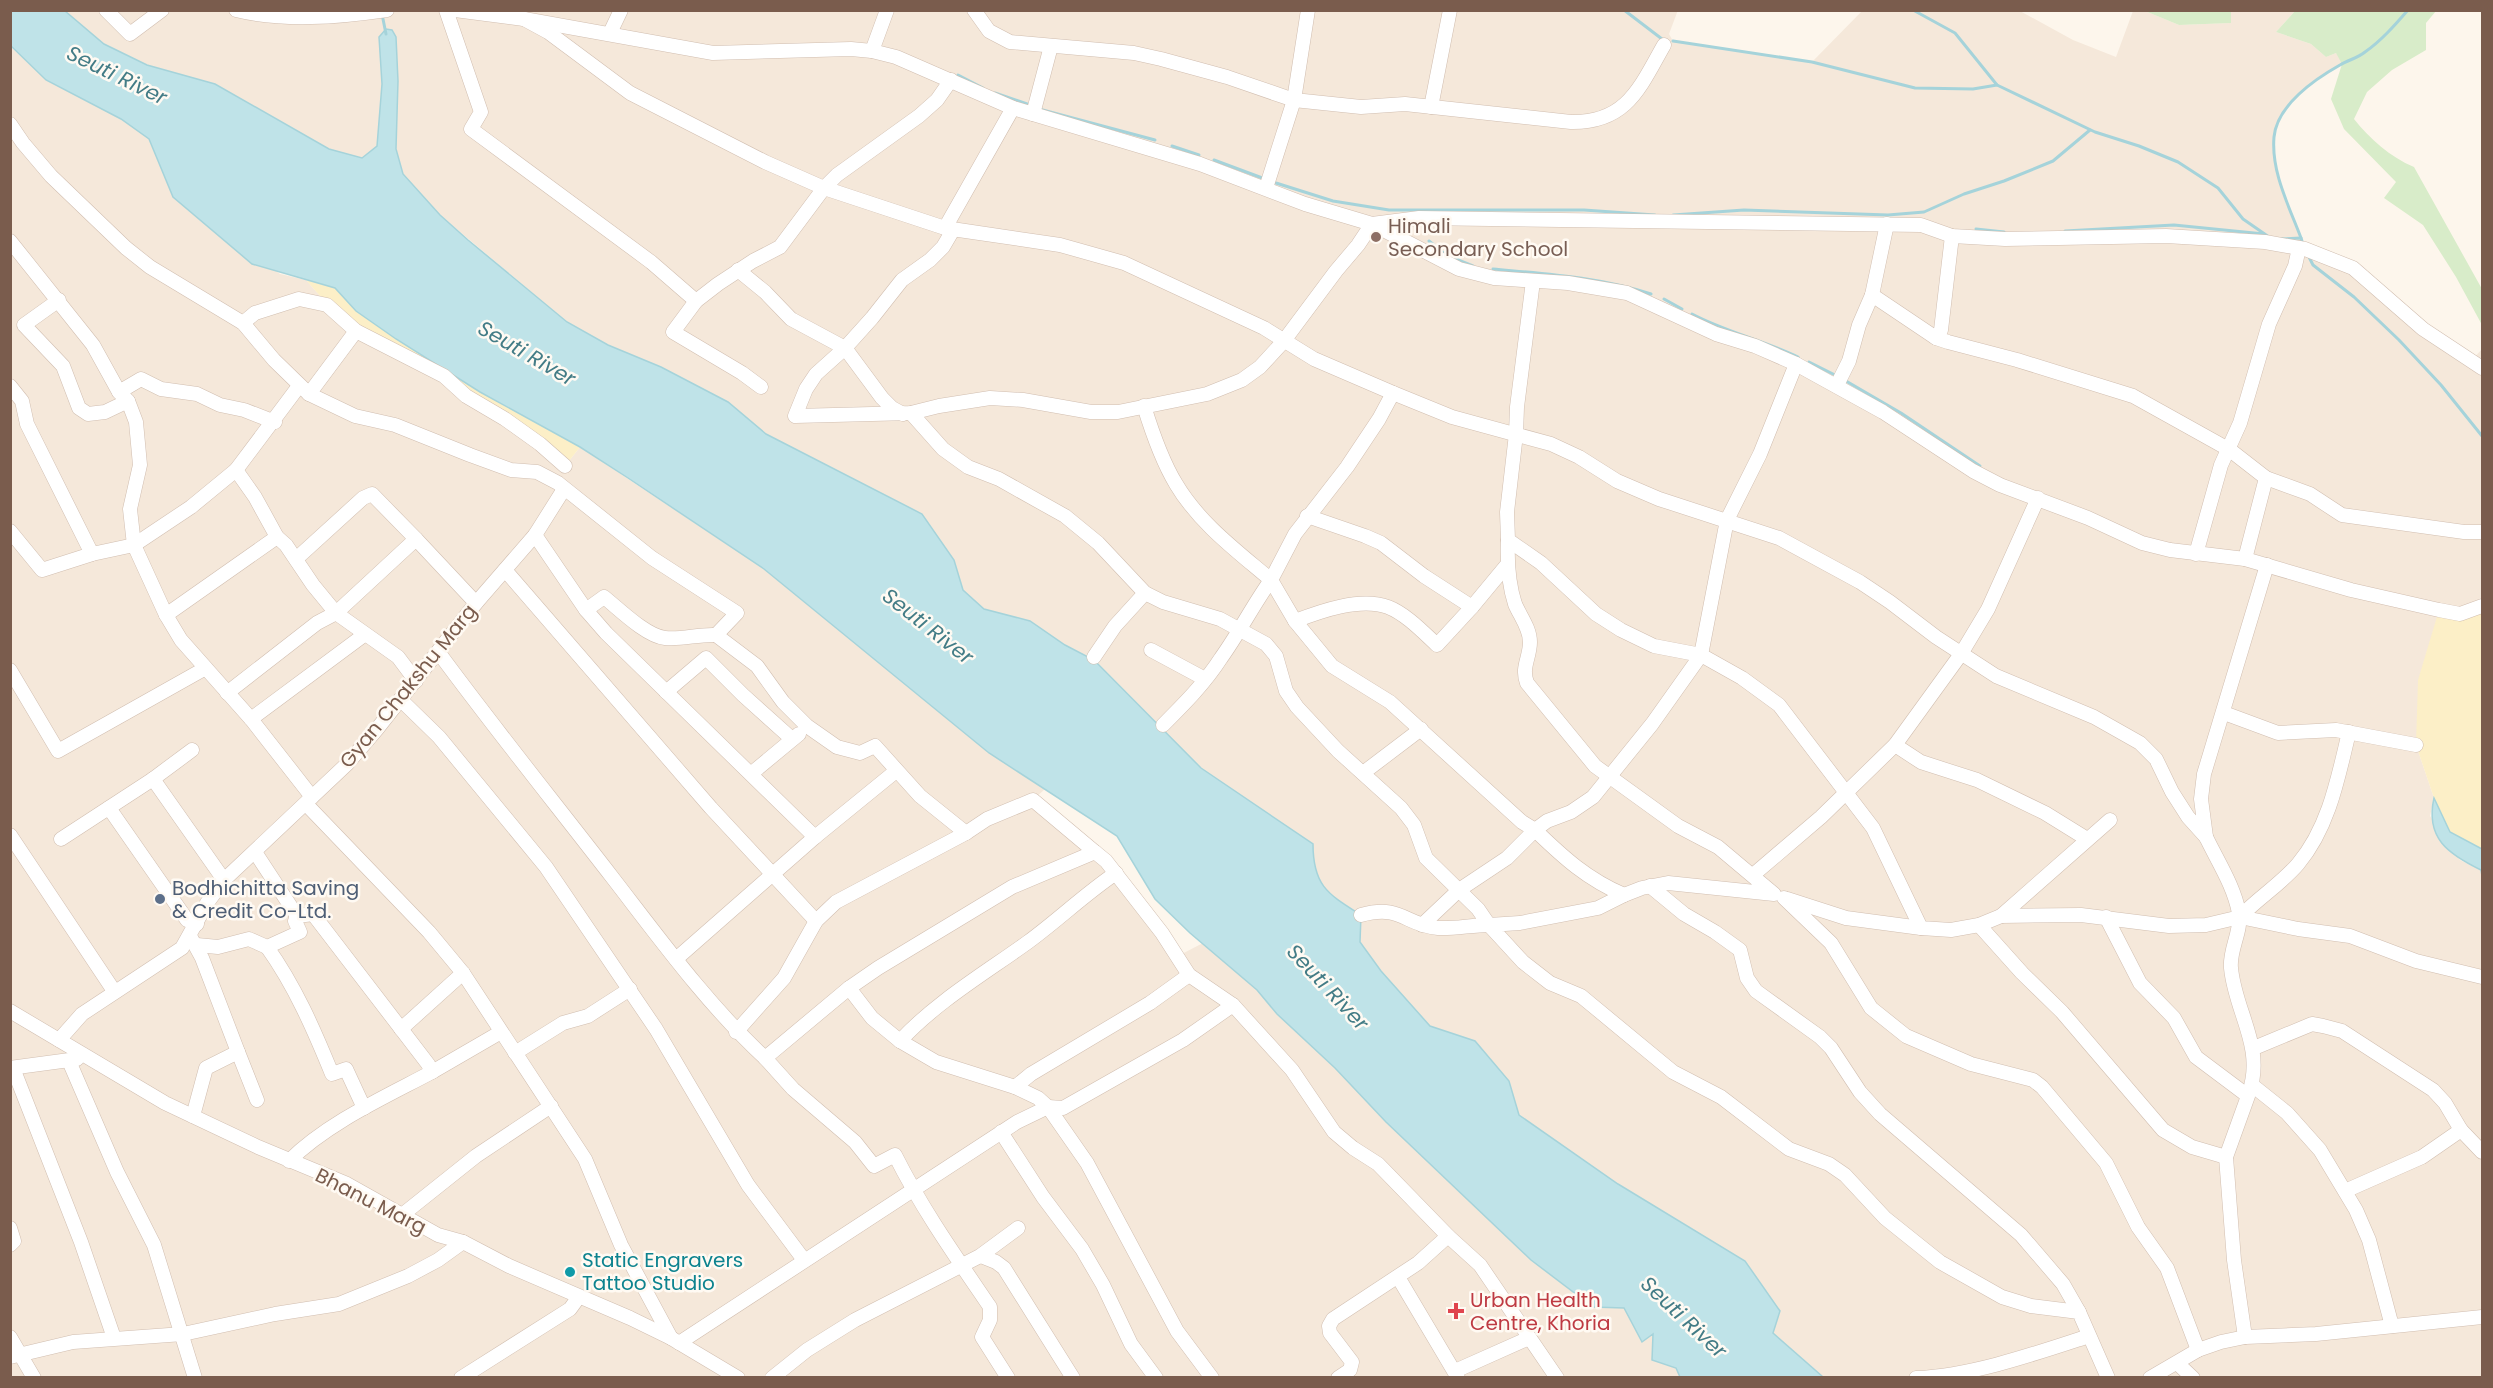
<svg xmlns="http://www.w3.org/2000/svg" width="2493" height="1388" font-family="Poppins,sans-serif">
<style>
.residential{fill:#f5e8da}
.green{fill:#d8ecc9}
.sand{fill:#fcefc7}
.water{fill:#bfe3e8;stroke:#a5d3da;stroke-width:1.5}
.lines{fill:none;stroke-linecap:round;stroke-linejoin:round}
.stream{stroke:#a5d3da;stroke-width:3}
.minor-casing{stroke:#d1beb0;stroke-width:15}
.minor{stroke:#fff;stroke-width:14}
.education-dot{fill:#8d6e63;stroke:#fffaf3;stroke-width:2}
.service-dot{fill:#5c6f8a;stroke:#fffaf3;stroke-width:2}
.culture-dot{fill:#0f9aa8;stroke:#fffaf3;stroke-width:2}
.health-dot{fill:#e0444e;stroke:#fffaf3;stroke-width:2}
.labels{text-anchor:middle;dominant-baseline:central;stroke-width:5;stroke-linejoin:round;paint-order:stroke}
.education-label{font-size:20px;fill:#785e54;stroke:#fffaf3;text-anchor:start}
.street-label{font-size:20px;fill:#7a5c4d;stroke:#fffaf3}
.service-label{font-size:20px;fill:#4e5e75;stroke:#fffaf3;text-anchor:start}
.culture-label{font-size:20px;fill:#0d838f;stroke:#fffaf3;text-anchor:start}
.health-label{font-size:20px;fill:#be3a42;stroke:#fffaf3;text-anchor:start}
.water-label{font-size:21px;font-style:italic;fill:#437c86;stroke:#fffaf3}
</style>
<rect width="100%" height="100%" fill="#fdf6ec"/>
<g class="residential">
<polygon points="1678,10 1669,34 1673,41 1812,62 1862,11 2020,11 2073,40 2116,57 2133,11 2145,11 2179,25 2230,23 2231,11 2295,11 2276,32 2311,44 2326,57 2336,53 2340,58 2342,64 2322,75 2289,105 2279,118 2274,135 2274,157 2281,188 2305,249 2325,256 2471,361 2482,349 2482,606 2416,745 2434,798 2430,816 2460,860 2481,870 2482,876 2482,1377 1823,1377 1773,1333 1705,1238 1618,1184 1518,1115 1509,1081 1475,1041 1430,1026 1381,971 1360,942 1361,915 1327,893 1318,879 1313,859 1313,844 1201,768 1094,660 1065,645 1030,621 984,609 963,590 954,560 921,514 766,434 728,402 661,367 608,345 567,322 440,215 403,174 396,149 398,81 396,37 379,37 382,84 377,146 362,158 329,149 215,84 147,65 104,44 65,11"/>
<polygon points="10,46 46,80 121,119 149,139 174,197 280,274 306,280 328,305 412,359 565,466 580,447 764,569 989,753 1045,789 1034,799 1088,845 1176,957 1203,943 1219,956 1257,990 1277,1014 1335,1068 1386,1122 1531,1260 1593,1307 1624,1308 1653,1334 1677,1368 1680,1377 11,1377"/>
</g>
<g class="green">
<polygon points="2145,11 2231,11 2231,23 2179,25"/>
<path d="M 2295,11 L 2436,11 L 2426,23 L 2426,50 L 2392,70 L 2367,92 L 2354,119 C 2370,139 2390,157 2414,167 L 2482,289 L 2482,325 L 2456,277 L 2423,225 L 2384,198 L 2396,182 L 2344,129 L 2331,99 L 2342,64 L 2336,53 L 2326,57 L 2311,44 L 2276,32 Z"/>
</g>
<g class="sand">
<polygon points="306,280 335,288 356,311 480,392 580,447 565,466 412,359 328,305"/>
<polygon points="2482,606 2482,849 2450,832 2434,798 2416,745 2418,680 2439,610"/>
</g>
<g class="water">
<path d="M 10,11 L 65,11 L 104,44 L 147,65 L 215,84 L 329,149 L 362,158 L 377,146 L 382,84 L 379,37 L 386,29 L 392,30 L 396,37 L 398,81 L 396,149 L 403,174 L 440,215 L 468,240 L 567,322 L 608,345 L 661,367 L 728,402 L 766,434 L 922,514 L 954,560 L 963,590 L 984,609 L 1030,621 L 1065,645 L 1094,660 L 1201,768 L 1313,844 C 1313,886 1328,894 1361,915 L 1360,942 L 1381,971 L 1430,1026 L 1475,1041 L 1509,1081 L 1519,1115 L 1618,1184 L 1745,1261 L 1780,1311 L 1773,1333 L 1823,1377 L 1680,1377 L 1676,1368 L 1652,1360 L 1653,1334 L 1642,1342 L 1624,1308 L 1593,1307 L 1531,1260 L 1386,1122 L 1335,1068 L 1277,1014 L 1257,990 L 1190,933 L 1155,899 L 1117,836 L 989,753 L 764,569 L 628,478 L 580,447 L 480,392 L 396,339 L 356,311 L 335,288 L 252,264 L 173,197 L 149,139 L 121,119 L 46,80 L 11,46 Z"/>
<path d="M 2434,798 L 2450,832 L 2482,849 L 2482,876 L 2481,870 C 2448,854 2425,838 2434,798 Z"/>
</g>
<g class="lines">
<g class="stream">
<polyline points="1624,10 1662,39"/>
<polyline points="1913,10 1955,33 1997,85 2095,132 2139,146 2178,162 2218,188 2243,219 2269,237"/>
<polyline points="382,14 386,34"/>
<polyline points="1673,41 1812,62 1915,88 1973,89 1997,85"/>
<polyline points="958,75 983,88"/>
<polyline points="995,93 1030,105"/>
<polyline points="1039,109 1155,140"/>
<polyline points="1172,146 1199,155"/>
<polyline points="1214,160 1265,179"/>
<polyline points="1276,183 1333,201 1389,210 1584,210 1655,215"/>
<polyline points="1673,215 1744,210 1888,215 1924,212 1964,194 2004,181 2053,161 2090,130"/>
<polyline points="1976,229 2004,232"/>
<polyline points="2065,231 2174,225 2264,234"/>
<path d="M 2301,238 C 2289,206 2271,172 2274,137 C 2277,105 2315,79 2340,65 C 2348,60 2358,58 2365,52 C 2381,41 2395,25 2408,10"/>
<polyline points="2281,239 2301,238 2303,244"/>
<polyline points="1429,241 1446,255 1473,266"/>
<polyline points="2308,255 2313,265 2354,297 2399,340 2441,385 2482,436"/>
<path d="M 1493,269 C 1547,274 1599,277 1651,294"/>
<polyline points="1664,299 1682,309"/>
<path d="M 1692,314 C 1726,332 1763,340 1798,357"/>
<polyline points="1809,362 1837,376"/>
<polyline points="1846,381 1901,413 1980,466"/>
</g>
<g class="minor-casing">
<g id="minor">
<polyline points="106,10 130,34 162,10"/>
<path d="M 236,10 C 284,22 339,17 387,10"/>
<polyline points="446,10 481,112 471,129 651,262 696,301"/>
<polyline points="455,10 524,19 713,53 851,49 872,51 896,57 1013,108 1200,164 1305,204 1372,224 1459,269 1494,278 1568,283 1627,293 1716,334 1755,346 1796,364 1883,412 1973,471 2000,485 2088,518 2142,543 2170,550 2245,559 2351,590 2439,610 2460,614 2482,606"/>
<path d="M 974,10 L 989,31 L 1010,42 L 1134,53 L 1161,59 L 1227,77 L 1294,100 L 1361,107 L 1405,104 L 1571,122 C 1627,123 1640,87 1664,45"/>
<polyline points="524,19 548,32 630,93 765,162 824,188 945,228 1060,245 1124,263 1264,328 1314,359 1393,393 1452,417 1551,444 1579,457 1617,481 1659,499 1779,538 1860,582 1890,602 1936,637 1996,676 2094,717 2140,743 2156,759 2172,792 2188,817 2206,837 2201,799 2204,774 2267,565"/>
<polyline points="610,33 621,10"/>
<polyline points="872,51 887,10"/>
<polyline points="1431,107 1450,10"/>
<polyline points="1033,114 1051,46"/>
<polyline points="10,124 23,143 51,176 126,248 150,267 243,323 274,360 309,394 355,416 395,425 470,455 511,470 537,472 558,483 652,558 737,613 716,635 757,666 783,702 807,726 837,747 860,753 875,746 920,796 966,833"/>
<polyline points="1266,188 1294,100 1308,10"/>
<polyline points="945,228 1013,108"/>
<polyline points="953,230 943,247 930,260 902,280 872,318 845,348 816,374 806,389 795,416 911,413 939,406 990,398 1023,400 1091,412 1118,412 1207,394 1242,380 1260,367 1283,342 1336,271 1358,245 1372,224 1419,218 1921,225 1952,236 2005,239 2166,236 2265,242 2305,249 2353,268 2423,329 2482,368"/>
<polyline points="10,241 93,345 119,392 128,401 136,422 140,465 130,509 134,545 166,615 181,640 251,719 312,797"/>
<polyline points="738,270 765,292 791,319 845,348 882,398 892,408 903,414"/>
<polyline points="1533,281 1517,407 1516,434 1507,512 1508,540 1541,563 1596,614 1621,630 1654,646 1701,655 1742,678 1779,705 1873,828 1921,928 1951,930 1979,925 2001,916 2081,915 2169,926 2206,925 2240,917 2298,929 2350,936 2416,961 2482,977"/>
<polyline points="1872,295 1936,338 1948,342 2017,360 2133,396 2230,450 2266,478 2245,559"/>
<polyline points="59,300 24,325 63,366 79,408 88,414 105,412 128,401"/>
<polyline points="243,323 255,313 299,299 327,305 356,331 444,376 466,396 505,419 540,444 565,466"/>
<polyline points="1936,338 1941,330 1952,236"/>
<path d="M 1796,364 L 1760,454 L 1727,520 L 1701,655 L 1652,724 L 1593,797 L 1571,812 L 1547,821 L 1535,830 C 1564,858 1587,879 1624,895 L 1598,908 L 1520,923 L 1489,925 L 1523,962 L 1550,983 L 1581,996 L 1673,1072 L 1721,1097 L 1789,1149 L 1829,1164 L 1845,1175 L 1885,1218 L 1940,1262 L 2002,1297 L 2031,1306 L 2079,1312 L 2108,1378"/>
<polyline points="1837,385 1849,361 1859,325 1872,295 1887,224"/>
<polyline points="10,386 22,401 27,424 92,554"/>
<polyline points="761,387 742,373 673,332 696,301 718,284 753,261 780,247 824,188 837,175 919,116 937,100 951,80"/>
<polyline points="119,392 141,379 161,389 197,394 220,405 244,410 275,422"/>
<polyline points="309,394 356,331"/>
<path d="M 1144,406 C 1152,432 1162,461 1176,484 C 1199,523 1237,551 1271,580 L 1295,534 L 1347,467 L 1379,419 L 1393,393"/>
<path d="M 911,413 L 943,449 L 968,467 L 999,479 L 1065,516 L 1098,543 L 1145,593 L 1163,602 L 1220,619 L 1266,644 L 1276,656 L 1286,691 L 1297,707 L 1338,751 L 1401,808 L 1414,825 L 1426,858 L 1478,909 L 1489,925 C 1472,925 1454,929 1438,928 C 1404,925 1402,904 1361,915"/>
<polyline points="236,470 255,497 277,537 286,545 313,585 336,613 398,657 416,681"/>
<polyline points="2266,478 2310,494 2342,515 2464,532 2482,532"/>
<polyline points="1307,516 1365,536 1381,543 1424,576 1472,607 1506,566"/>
<polyline points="10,531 42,570 92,554 134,545 191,507 236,470 299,386"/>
<polyline points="535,535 586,610 606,633 815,837"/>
<path d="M 1508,540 C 1507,562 1508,582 1515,604 C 1520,616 1530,628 1530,642 C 1530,658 1521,667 1527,683 L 1595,766 L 1678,826 L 1718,847 L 1774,894 L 1668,883 L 1642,888 L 1624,895"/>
<polyline points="2196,554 2221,465 2240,423 2269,324 2295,266 2299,248"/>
<polyline points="296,559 363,498 372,494 416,539"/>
<polyline points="505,570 711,808 816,921"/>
<path d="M 586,610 L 604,597 C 619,609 646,636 665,638 C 682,640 698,634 716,635"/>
<polyline points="166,615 277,537"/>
<path d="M 1295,621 C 1321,611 1360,597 1388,607 C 1406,614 1423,632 1437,645 L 1472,607"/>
<polyline points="1151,650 1205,679"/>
<path d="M 439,653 C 495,729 554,802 612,877 C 660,939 707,1004 765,1058 L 849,988 L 878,968 L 1012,887 L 1095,852 L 1106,861 L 1162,933 L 1189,975 L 1233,1005 L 1292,1070 L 1334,1132 L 1353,1148 L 1378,1164 L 1448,1236 L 1480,1265 L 1557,1378"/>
<polyline points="1094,657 1115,626 1145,593"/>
<polyline points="10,670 58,751 204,669"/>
<polyline points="666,692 706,658 743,695 792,739"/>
<polyline points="227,693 317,623 336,613 416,539 476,603"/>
<polyline points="401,700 439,737 546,867 656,1029 748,1185 804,1260"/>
<polyline points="2224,713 2278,733 2336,730 2416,745"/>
<polyline points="251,719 364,635"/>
<path d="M 1163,725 C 1184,704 1205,683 1221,658 C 1239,633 1253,605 1271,580 L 1295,621 L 1332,666 L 1390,702 L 1522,822 L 1535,830 L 1507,858 L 1459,890 L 1422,925"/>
<polyline points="1895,745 1921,762 1977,780 2045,813 2087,839"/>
<polyline points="752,773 799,734"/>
<polyline points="1363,773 1421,729"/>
<polyline points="153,779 224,880"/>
<polyline points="306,804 429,932 463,973 585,1159 621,1245 671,1338"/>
<polyline points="109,808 187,920 197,924"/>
<polyline points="10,835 114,991"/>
<path d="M 2206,837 C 2218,862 2234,886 2239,913 C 2242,931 2229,950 2231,968 C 2235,1012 2265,1047 2249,1093"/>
<polyline points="61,839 153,779 192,750"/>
<path d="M 255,852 L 297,916 L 313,914 L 428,1064 L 432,1072 C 385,1097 327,1123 289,1161"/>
<polyline points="1753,875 1821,817 1895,745 1961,654 1988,609 2038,498"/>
<polyline points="1650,886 1684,914 1715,932 1740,950 1747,978 1756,991 1820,1037 1831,1048 1860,1092 1880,1114 2021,1235 2063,1284 2079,1312"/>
<polyline points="1784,898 1831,943 1871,1008 1906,1036 1971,1064 2033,1080 2042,1087 2106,1163 2138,1227 2167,1268 2198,1350"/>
<polyline points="1787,899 1846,918 1921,928"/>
<polyline points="2001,916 2110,820"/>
<polyline points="2106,917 2140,983 2174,1018 2196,1057 2248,1096 2226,1157"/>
<path d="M 2240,917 C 2258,898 2281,884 2298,864 C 2329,827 2338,778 2349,732"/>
<polyline points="1979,925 2022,973 2062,1012 2163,1130 2192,1147 2226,1157 2234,1260 2245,1337"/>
<polyline points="190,936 202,958 238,1052 206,1068 193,1116"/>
<polyline points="197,945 218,947 249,939 267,947 300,932 295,921 297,916"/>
<path d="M 267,947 C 295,986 314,1030 332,1074 L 346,1069 L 364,1108"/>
<polyline points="676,959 815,837 896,771"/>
<polyline points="849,988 872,1018 900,1041 936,1062 1015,1087 1038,1098 1048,1107 1087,1163 1177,1331 1212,1378"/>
<polyline points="10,1011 165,1103 258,1147 347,1184 438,1235 463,1242 509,1266 630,1318 671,1338 738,1378"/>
<polyline points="401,1029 463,973"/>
<polyline points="736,1032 784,978 816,921 836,902 966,833 987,819 1033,800 1095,852"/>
<polyline points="59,1040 82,1014 182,948 207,903 224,880 347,764 377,729 476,603 535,535 564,489"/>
<path d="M 900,1041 C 936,1002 985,973 1028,942 C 1058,920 1085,894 1116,873"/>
<polyline points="2254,1048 2312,1024 2323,1026 2342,1031 2433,1090 2445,1103 2461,1130 2482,1152"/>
<polyline points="238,1052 257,1100"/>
<polyline points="515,1053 563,1023 588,1016 630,989"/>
<path d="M 765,1058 L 793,1089 L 855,1142 L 874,1166 L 895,1155 C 922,1209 956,1257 990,1307 L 990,1320 L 982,1337 L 1008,1378"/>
<polyline points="69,1061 117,1172 154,1245 195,1378"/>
<polyline points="10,1068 77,1059"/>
<polyline points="13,1068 81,1242 114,1338"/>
<polyline points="432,1072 501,1032"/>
<polyline points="2252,1085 2287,1113 2320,1150 2356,1210 2369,1240 2392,1326"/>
<polyline points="1015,1087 1031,1074 1150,1003 1189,975"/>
<polyline points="1001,1132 1043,1197 1082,1249 1103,1285 1131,1344 1156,1378"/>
<polyline points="2345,1191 2422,1157 2461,1130"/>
<polyline points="402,1215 476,1156 551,1106"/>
<polyline points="10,1228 14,1241 10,1245"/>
<polyline points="981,1256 996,1262 1004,1268 1073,1378"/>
<polyline points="1398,1277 1458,1378"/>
<polyline points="10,1337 34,1378"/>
<polyline points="679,1343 1017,1122 1048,1107 1063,1108 1183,1040 1233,1005"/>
<polyline points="10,1357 73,1342 183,1334 275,1314 339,1304 408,1276 438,1260 463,1242"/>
<polyline points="2177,1363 2193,1378"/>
<polyline points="1455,1371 1529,1338"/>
<polyline points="461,1378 570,1309 578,1298"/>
<polyline points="772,1378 807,1350 855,1320 980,1256 1018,1228"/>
<polyline points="1338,1378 1350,1370 1352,1362 1330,1333 1329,1326 1333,1319 1418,1263 1448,1236"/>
<path d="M 1916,1378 C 1971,1376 2037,1353 2089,1336"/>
<polyline points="2150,1378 2198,1350 2221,1342 2245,1337 2316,1334 2482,1317"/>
</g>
</g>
<use href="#minor" class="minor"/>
</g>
<circle class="education-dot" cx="1376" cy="237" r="6"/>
<circle class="service-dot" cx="160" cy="899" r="6"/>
<circle class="culture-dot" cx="570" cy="1272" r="6"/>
<path class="health-dot" d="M1453 1302h6v6h6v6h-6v6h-6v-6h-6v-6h6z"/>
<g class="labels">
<g class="education-label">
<text x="1388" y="226">Himali<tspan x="1388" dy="23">Secondary School</tspan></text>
</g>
<g class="street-label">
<text transform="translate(408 686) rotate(-51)">Gyan Chakshu Marg</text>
<text transform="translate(371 1201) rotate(27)">Bhanu Marg</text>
</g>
<g class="service-label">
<text x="172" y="888">Bodhichitta Saving<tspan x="172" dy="23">&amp; Credit Co-Ltd.</tspan></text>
</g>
<g class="culture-label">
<text x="582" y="1260">Static Engravers<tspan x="582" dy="23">Tattoo Studio</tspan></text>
</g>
<g class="health-label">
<text x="1470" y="1300">Urban Health<tspan x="1470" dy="23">Centre, Khoria</tspan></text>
</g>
<g class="water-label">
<text transform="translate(117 75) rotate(26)">Seuti River</text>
<text transform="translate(527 353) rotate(30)">Seuti River</text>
<text transform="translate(928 626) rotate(38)">Seuti River</text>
<text transform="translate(1328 987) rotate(47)">Seuti River</text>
<text transform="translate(1684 1317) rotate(43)">Seuti River</text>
</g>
</g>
<rect width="2493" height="1388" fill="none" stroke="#7a5c4d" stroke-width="24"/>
</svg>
